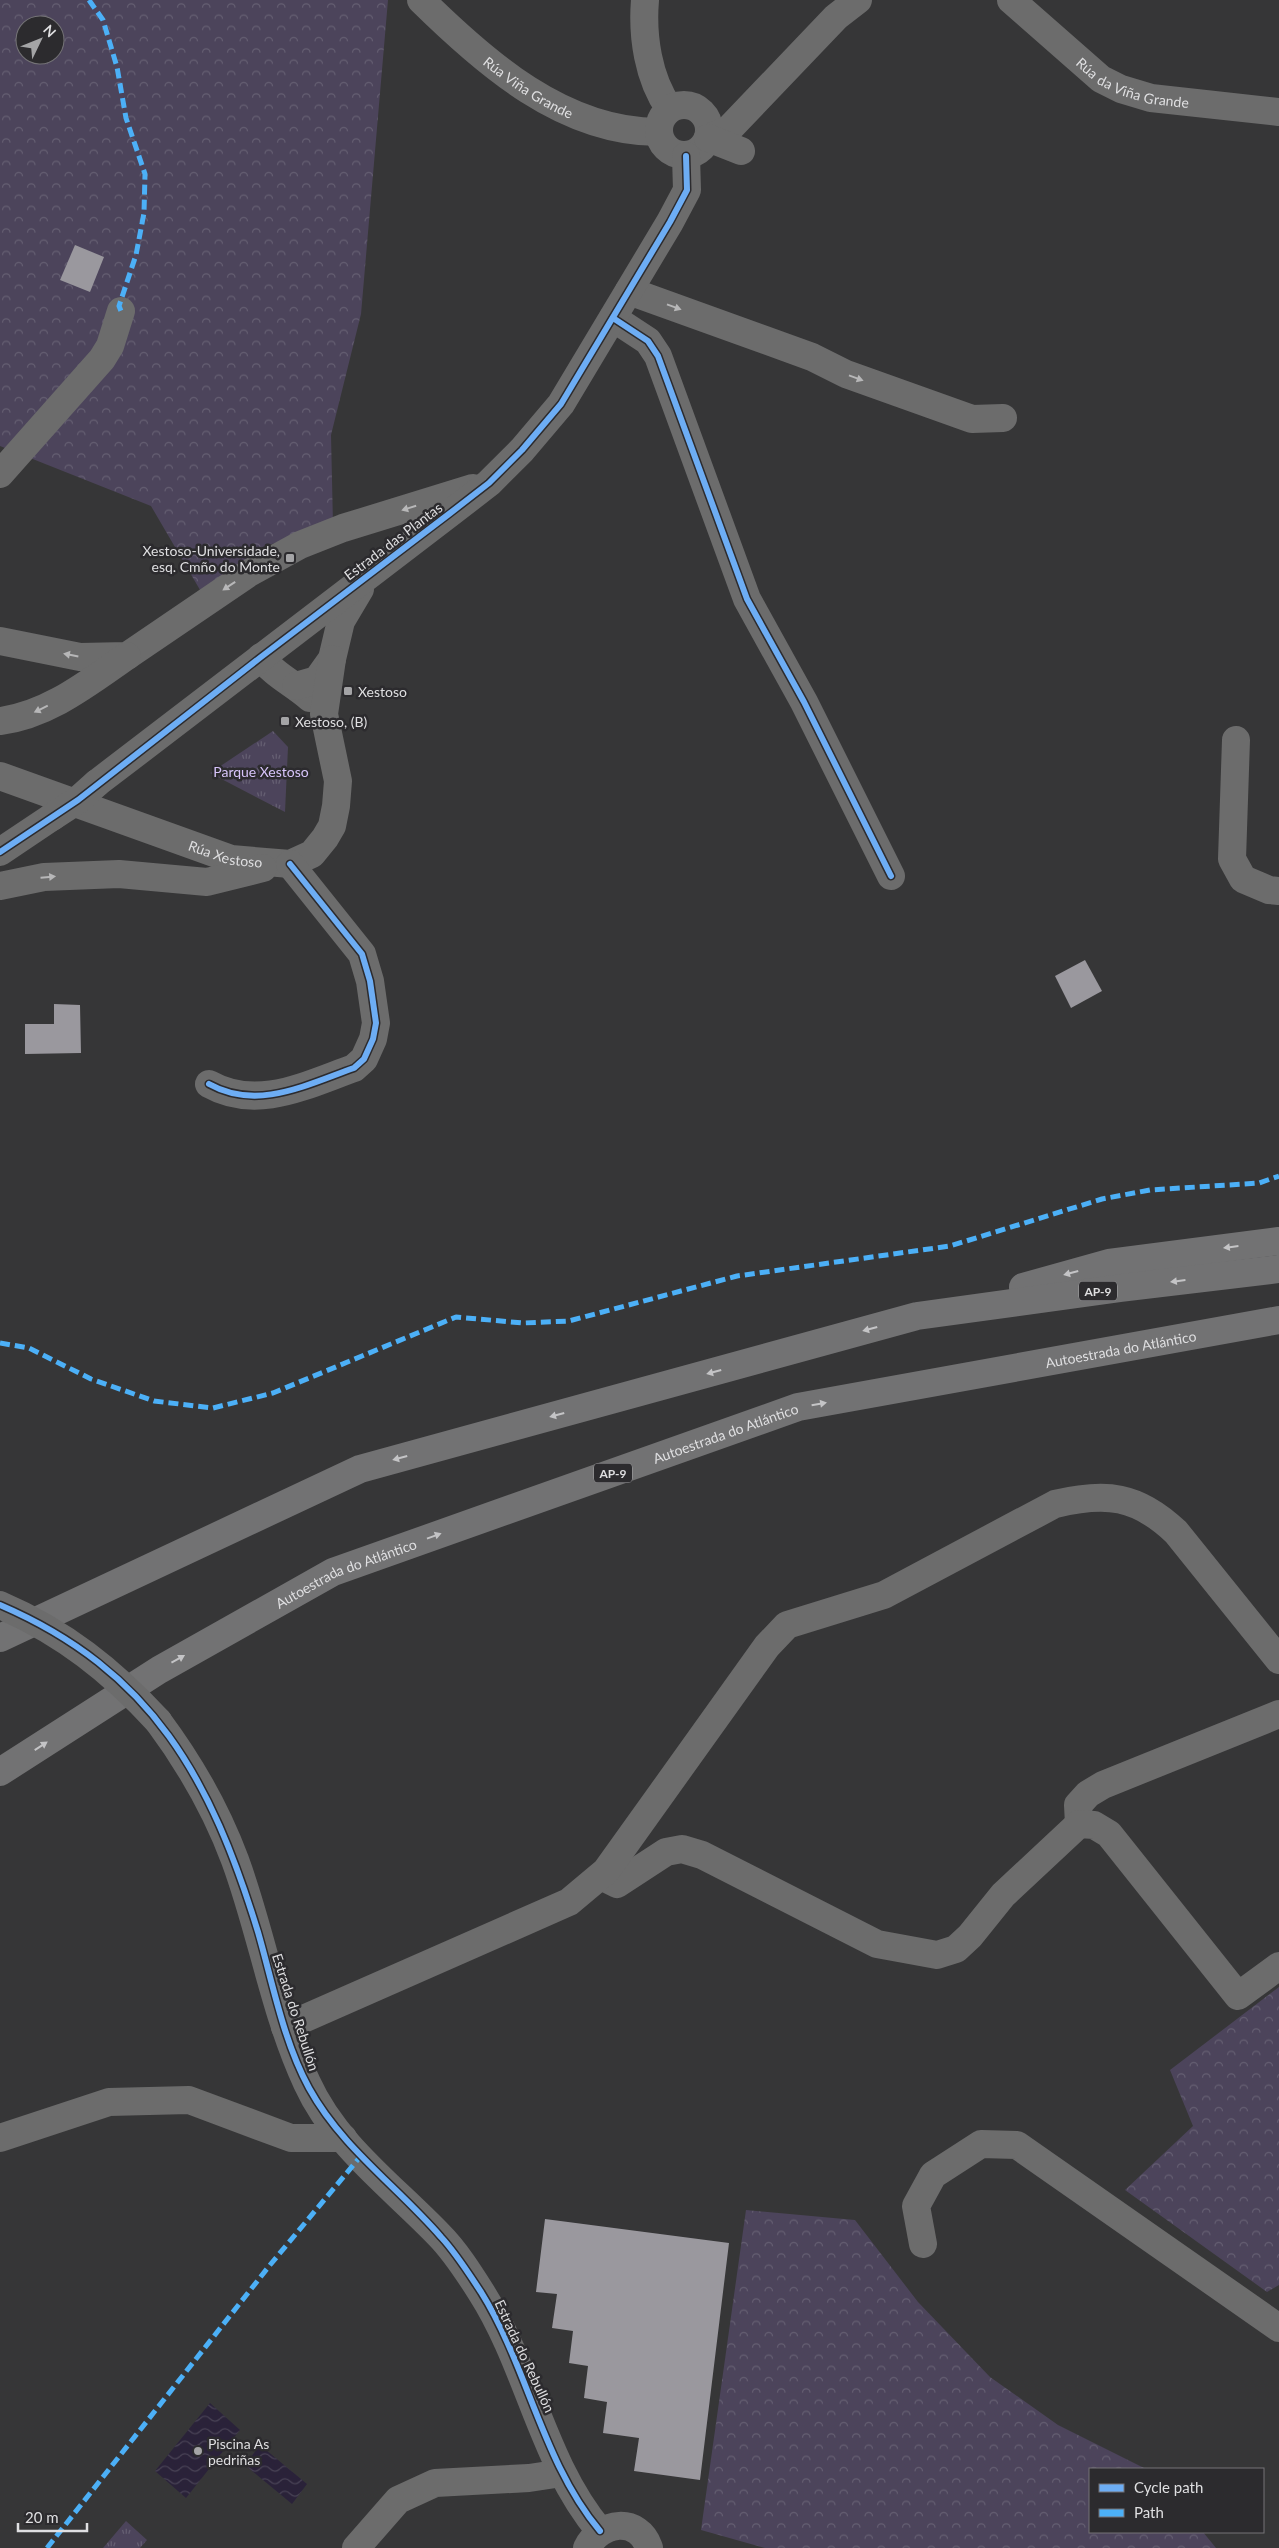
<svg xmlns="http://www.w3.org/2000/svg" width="1279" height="2548" font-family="Lato,sans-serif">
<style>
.forest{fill:url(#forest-crowns);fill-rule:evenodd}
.park{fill:url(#park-tufts)}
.water{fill:url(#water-waves)}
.building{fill:#9a989e}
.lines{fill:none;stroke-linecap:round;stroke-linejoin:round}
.minor{stroke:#6c6c6c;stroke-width:28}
.highway{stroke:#727273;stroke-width:28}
.minor-bridge{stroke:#6c6c6c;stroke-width:28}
.quiet{stroke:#4cb0f7;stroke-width:5;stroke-dasharray:10 5;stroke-linecap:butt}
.cycleway-casing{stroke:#2c2b2e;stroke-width:9}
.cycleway{stroke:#6dadf4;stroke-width:6}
.oneway{fill:#b7b7b8}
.oneway2{fill:#c4c4c6}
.poi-dot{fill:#a4a4a6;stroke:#2c2b2e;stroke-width:2}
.labels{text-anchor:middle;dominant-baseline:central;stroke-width:5;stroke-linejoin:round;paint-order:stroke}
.shield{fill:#2c2b2e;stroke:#a9a9ab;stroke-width:1}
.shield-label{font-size:12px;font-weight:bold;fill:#dfdfe1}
.street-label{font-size:14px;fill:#dfdfe1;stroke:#2c2b2e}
.poi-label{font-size:14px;fill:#dfdfe1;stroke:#2c2b2e;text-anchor:start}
.park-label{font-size:14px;fill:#d7c4fa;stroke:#2c2b2e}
</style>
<defs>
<pattern id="forest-crowns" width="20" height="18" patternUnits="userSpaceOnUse" patternTransform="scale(1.25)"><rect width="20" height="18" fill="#4c445b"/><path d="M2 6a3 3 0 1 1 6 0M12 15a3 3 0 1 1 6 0" fill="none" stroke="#655f72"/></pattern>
<pattern id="park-tufts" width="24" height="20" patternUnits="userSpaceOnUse" patternTransform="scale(1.25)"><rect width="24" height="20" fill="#4c445b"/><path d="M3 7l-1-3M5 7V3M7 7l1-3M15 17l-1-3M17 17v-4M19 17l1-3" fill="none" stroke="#655f72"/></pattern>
<pattern id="water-waves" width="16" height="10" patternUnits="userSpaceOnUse" patternTransform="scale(1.25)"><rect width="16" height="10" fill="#2a2239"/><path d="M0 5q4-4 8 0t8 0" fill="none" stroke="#484255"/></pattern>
</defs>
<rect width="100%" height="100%" fill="#363637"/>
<g class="forest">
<path d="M 0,0 L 388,0 L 361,314 L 331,435 L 333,525 L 259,548 L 210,607 L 151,506 L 0,446 ZM 25,25 L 55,25 L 55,55 L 25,55 Z"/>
<polygon points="1279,1987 1279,2285 1267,2292 1125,2190 1193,2126 1170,2070"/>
<polygon points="746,2210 855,2220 918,2302 990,2377 1058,2425 1146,2469 1090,2469 1090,2532 1203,2532 1216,2548 765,2548 701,2530"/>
</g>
<g class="park">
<polygon points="273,731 288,747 285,812 210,773"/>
<polygon points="126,2521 147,2540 140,2548 103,2548"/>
</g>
<g class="water">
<polygon points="210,2403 240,2430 186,2498 155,2471"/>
<polygon points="260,2445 307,2484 292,2504 245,2465"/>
</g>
<g class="building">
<polygon points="75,245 104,257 90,292 60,280"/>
<polygon points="1085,960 1102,991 1071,1008 1055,976"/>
<polygon points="54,1004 80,1005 81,1053 25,1054 25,1024 54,1024"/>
<polygon points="545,2219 729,2243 700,2480 634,2471 639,2438 603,2433 607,2402 584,2398 588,2366 569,2363 573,2331 552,2328 557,2294 536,2292"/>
</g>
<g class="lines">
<g class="minor">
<path id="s1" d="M 421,0 C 485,63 563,132 658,132"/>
<path d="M 645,0 C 642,36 648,78 669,108"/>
<path id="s2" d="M 1011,0 L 1101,79 L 1121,89 L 1151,98 L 1279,112"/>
<circle cx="684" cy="130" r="25"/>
<polyline points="708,138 729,129 836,17 858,0"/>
<polyline points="708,138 741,151"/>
<polyline points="629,291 812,357 846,374 972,419 1003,418"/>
<polyline points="613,318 648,341 658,356 747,599 804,702 891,876"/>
<polyline points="0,474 102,359 110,346 121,311"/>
<polyline points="0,641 80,657 127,656 249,573 300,545 343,528 473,488"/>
<path d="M 261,657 C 274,675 293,683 310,698"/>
<polyline points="296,686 317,680 332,659 341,621 360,589"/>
<path d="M 0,721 C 48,715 88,683 127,656"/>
<polyline points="1236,740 1232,859 1243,879 1269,890 1279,891"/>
<path id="s3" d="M 0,776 L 231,859 L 290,864 L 312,854 L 325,838 L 332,826 L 336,806 L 338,781 L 324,714 L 332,659"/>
<polyline points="97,783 449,514 489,483 522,450 561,404 670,222 687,190 686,156"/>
<polyline points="0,852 52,817"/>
<polyline points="0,886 44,877 119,874 207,882 263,868"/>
<path d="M 209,1084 C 257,1111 306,1085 354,1068 L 364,1059 L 373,1039 L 376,1023 L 370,981 L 362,954 L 290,864"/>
<path d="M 158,1721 C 190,1764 216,1809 235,1860 C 262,1933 274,2012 307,2083 C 335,2145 393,2187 439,2235 C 455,2251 469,2273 481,2292 C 529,2367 542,2462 600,2531"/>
<polyline points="1079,1824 1078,1805 1088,1794 1103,1785 1279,1714"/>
<polyline points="601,1876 617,1884 666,1852 682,1849 702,1855 877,1944 937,1955 956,1949 970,1936 1003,1895 1079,1824 1094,1825 1109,1834 1238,1996 1279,1966"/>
<path d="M 285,2027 L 569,1902 L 606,1871 L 767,1646 L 787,1625 L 884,1595 L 1055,1504 C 1106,1492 1137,1495 1176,1532 L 1279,1660"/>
<polyline points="0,2138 109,2102 189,2100 291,2138 343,2138"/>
<polyline points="923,2244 916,2206 933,2175 981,2144 1017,2145 1279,2328"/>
<polyline points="356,2548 398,2500 435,2483 529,2478 562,2473"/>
<path d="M 587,2548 C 600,2521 639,2516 649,2548"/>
</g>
<g class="highway">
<polyline points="1023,1287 1109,1263 1279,1241"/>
<polyline points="0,1638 360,1469 917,1316 1121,1288 1279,1269"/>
<path id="s4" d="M 0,1772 L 159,1670 L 333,1572 L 798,1407 L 1279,1320"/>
</g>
<g class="minor-bridge">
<polyline points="52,817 78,800 97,783"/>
<path d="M 0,1605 C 63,1632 112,1671 158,1721"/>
</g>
<g class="quiet">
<polyline points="89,0 103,20 117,67 126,118 145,174 144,213 136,255 119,306 121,311"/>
<polyline points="0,1343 29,1348 91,1379 154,1401 213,1408 273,1393 456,1317 523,1323 569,1321 737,1276 950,1246 1102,1199 1150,1190 1259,1183 1279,1176"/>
<polyline points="47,2548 270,2265 360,2157"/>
</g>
<g class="cycleway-casing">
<g id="cycleway">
<polyline points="613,318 648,341 658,356 747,599 804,702 891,876"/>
<polyline points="0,852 78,800 261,657 449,514 489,483 522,450 561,404 670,222 687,190 686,156"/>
<path d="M 209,1084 C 257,1111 306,1085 354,1068 L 364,1059 L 373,1039 L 376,1023 L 370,981 L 362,954 L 290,864"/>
<path d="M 0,1605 C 153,1671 211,1779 258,1932 C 273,1984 283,2040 309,2088 C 342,2148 397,2186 441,2237 C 456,2253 469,2274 481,2292 C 528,2367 542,2462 600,2531"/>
</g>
</g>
<use href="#cycleway" class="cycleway"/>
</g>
<defs><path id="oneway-solid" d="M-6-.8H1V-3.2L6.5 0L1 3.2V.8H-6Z" transform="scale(1.25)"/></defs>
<g class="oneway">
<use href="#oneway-solid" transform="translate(674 307) rotate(20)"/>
<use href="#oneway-solid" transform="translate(856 378) rotate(20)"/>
<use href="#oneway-solid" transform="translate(409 508) rotate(163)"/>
<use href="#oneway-solid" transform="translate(229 586) rotate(146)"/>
<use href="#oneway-solid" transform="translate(71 655) rotate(-169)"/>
<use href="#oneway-solid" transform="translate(41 709) rotate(154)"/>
<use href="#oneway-solid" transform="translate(48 877) rotate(-5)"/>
</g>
<g class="oneway2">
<use href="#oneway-solid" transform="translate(1231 1247) rotate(173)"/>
<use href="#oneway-solid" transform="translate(1071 1273) rotate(165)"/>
<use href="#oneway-solid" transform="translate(1178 1281) rotate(173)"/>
<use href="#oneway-solid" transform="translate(870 1329) rotate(165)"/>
<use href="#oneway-solid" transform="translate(714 1372) rotate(165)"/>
<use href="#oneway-solid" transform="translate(819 1404) rotate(-10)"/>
<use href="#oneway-solid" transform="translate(557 1415) rotate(165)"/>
<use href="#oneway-solid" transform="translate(400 1458) rotate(165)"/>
<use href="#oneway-solid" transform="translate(434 1536) rotate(-20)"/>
<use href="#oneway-solid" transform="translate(178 1659) rotate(-29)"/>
<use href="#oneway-solid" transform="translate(41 1746) rotate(-33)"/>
</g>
<g class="poi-dot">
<rect x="285" y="553" width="10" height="10" rx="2.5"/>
<rect x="343" y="686" width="10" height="10" rx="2.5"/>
<rect x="280" y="716" width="10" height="10" rx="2.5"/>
<circle cx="198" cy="2451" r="5"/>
</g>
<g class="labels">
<g class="shield">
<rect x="1079" y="1281.5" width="38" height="19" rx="4"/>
<rect x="594" y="1463.5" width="38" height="19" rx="4"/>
</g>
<g class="shield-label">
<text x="1098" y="1291">AP-9</text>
<text x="613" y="1473">AP-9</text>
</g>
<g class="street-label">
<text stroke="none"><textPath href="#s2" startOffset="151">Rúa da Viña Grande</textPath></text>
<text stroke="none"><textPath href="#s1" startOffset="139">Rúa Viña Grande</textPath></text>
<text transform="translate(393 541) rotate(-37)">Estrada das Plantas</text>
<text stroke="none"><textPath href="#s3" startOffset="239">Rúa Xestoso</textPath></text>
<text stroke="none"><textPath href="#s4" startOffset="1210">Autoestrada do Atlántico</textPath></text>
<text stroke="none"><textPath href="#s4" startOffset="805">Autoestrada do Atlántico</textPath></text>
<text stroke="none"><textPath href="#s4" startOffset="400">Autoestrada do Atlántico</textPath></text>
<text transform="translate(296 2012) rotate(72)">Estrada do Rebullón</text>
<text transform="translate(525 2356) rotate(65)">Estrada do Rebullón</text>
</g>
<g class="poi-label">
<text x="280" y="550" text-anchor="end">Xestoso-Universidade,<tspan x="280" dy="16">esq. Cmño do Monte</tspan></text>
<text x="358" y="691">Xestoso</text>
<text x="295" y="721">Xestoso, (B)</text>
<text x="208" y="2443">Piscina As<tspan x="208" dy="16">pedriñas</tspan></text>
</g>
<g class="park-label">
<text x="261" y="771">Parque Xestoso</text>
</g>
</g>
<rect x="1089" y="2468" width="175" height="65" fill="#2c2b2e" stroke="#747376"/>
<rect x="1099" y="2484" width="25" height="8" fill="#6dadf4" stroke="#747376"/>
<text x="1134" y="2493" font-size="15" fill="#dfdfe1">Cycle path</text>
<rect x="1099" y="2509" width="25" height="8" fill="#4cb0f7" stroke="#747376"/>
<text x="1134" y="2518" font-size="15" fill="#dfdfe1">Path</text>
<g transform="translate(40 40) rotate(47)"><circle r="24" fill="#2c2b2e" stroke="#747376"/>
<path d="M0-4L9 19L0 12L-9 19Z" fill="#a4a4a6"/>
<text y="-8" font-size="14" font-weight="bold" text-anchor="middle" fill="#dfdfe1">N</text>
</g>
<path d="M18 2523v8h69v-8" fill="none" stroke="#dfdfe1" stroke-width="2.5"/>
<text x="25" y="2523" font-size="15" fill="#dfdfe1" stroke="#2c2b2e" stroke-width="4" paint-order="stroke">20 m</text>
</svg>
